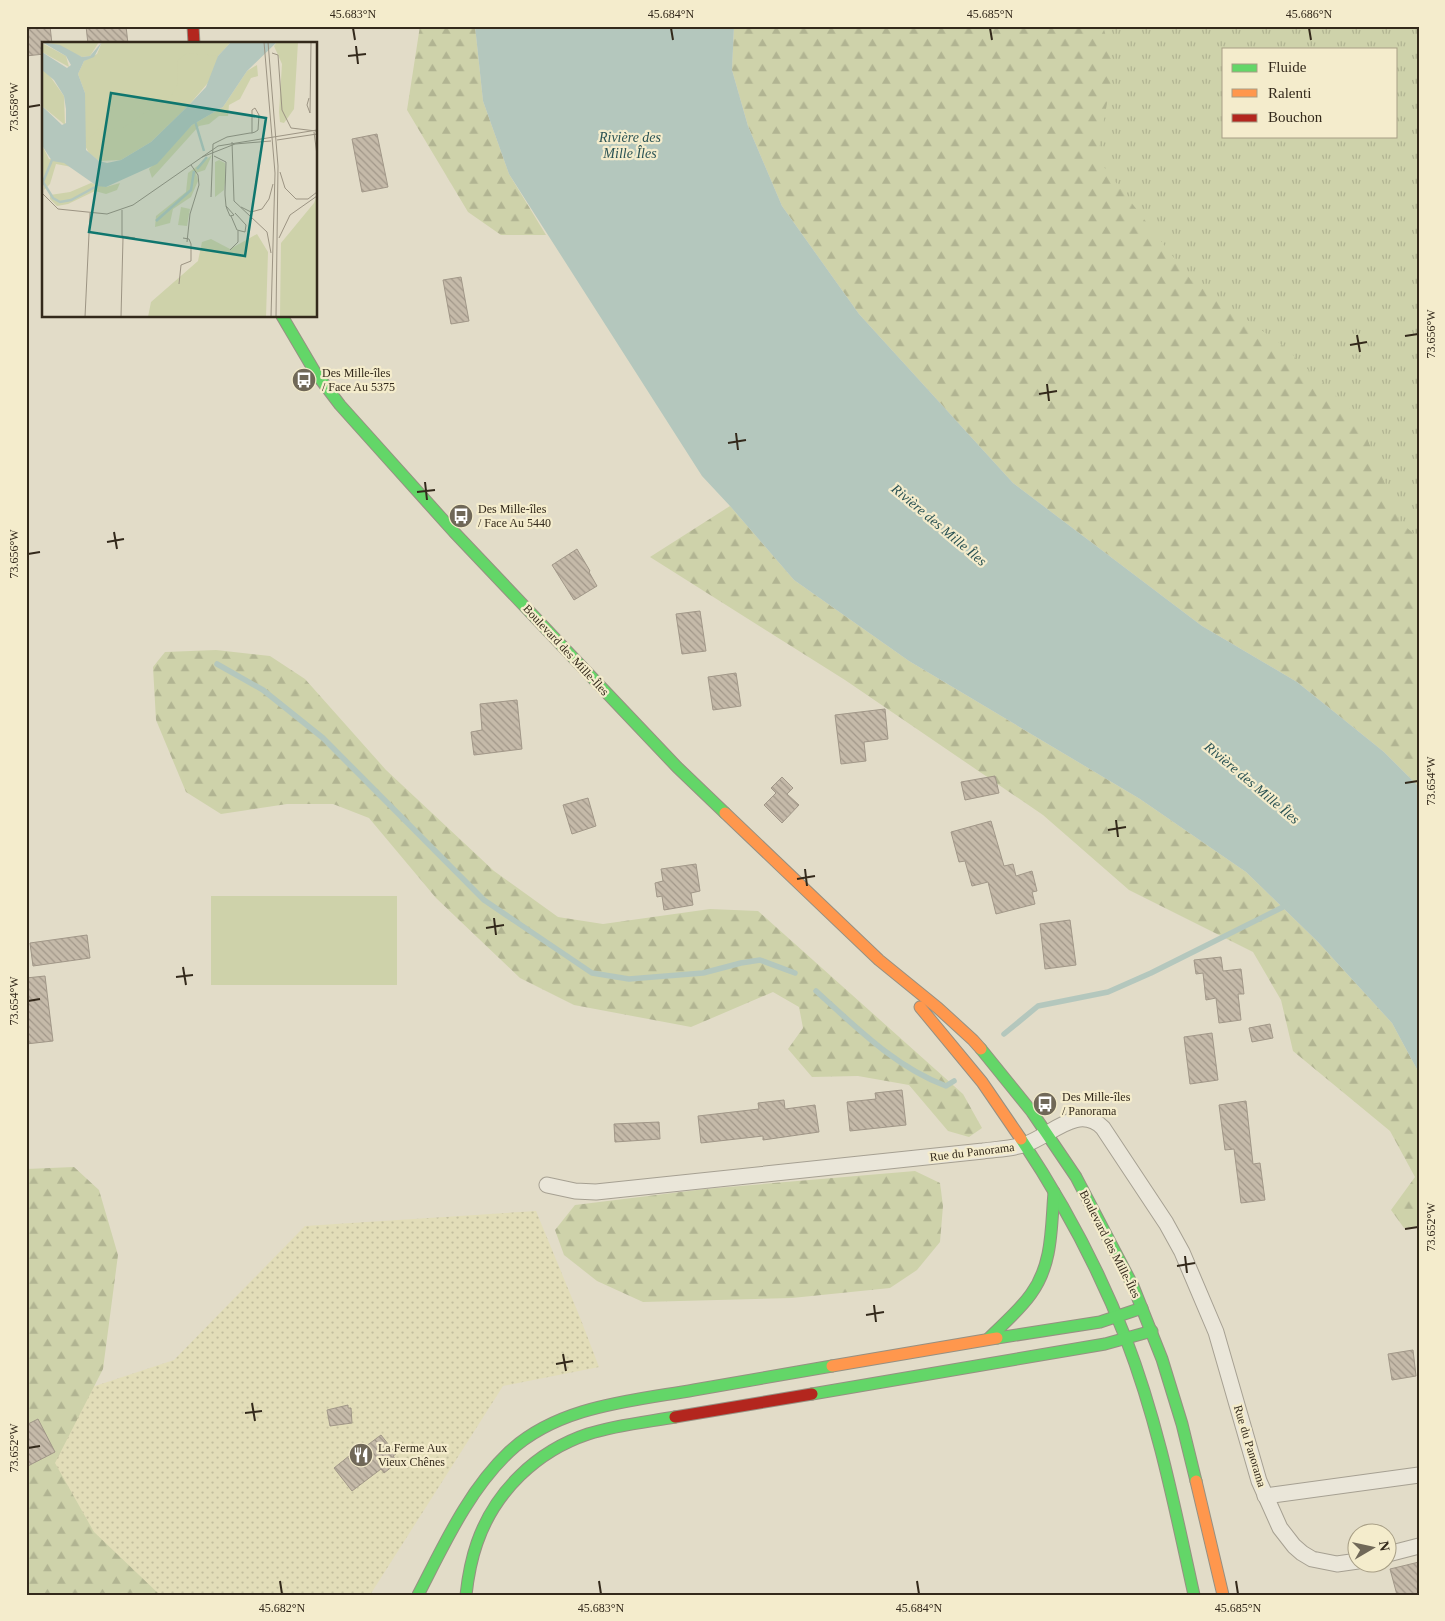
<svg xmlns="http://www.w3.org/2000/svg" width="1445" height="1621" font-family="Georgia,serif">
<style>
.farmland{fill:url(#farmland-dots)}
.grass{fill:url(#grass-tufts);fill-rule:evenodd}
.forest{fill:url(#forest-firs)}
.pitch{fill:#ced2aa}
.water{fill:#b4c7bd}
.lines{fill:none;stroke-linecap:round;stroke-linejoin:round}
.stream{stroke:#b4c7bd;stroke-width:5.5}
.building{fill:url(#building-back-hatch);stroke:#a19788}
.street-casing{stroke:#a6a092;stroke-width:17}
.fast-casing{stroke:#969082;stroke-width:13}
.slow-casing{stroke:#969082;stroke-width:13}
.jam-casing{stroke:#969082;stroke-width:13}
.street{stroke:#eae6d9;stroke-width:15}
.fast{stroke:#63d668;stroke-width:11}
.slow{stroke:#ff974d;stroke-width:11}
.jam{stroke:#b3261e;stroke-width:11}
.ticks{fill:none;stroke:#33291b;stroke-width:2}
.labels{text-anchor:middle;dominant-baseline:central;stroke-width:4.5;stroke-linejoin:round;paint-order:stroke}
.poi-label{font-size:12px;fill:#33291b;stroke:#f4eccc;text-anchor:start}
.street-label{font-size:12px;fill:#33291b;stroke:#f4eccc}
.water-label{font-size:14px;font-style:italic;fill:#2a5253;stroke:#f4eccc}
.inset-river{fill:none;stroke:#b4c7bd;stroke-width:2.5}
.inset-road{fill:none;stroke:#9c9483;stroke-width:1}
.view{fill:#0f766e;fill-opacity:0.15;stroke:#0f766e;stroke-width:2.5}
.inset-edge{fill:none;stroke:#33291b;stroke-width:2.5}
.neatline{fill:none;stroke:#33291b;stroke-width:2}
.ticks-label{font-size:12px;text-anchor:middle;fill:#33291b}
</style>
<defs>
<pattern id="farmland-dots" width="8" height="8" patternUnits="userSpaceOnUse" patternTransform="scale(1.25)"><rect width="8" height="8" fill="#e2ddb8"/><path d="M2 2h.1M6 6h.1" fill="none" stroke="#c2be9e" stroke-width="1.8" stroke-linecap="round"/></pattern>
<pattern id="grass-tufts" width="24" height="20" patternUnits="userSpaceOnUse" patternTransform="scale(1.25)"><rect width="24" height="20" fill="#ced2aa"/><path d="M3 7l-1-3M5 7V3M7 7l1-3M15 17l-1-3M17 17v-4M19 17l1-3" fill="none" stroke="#b1b492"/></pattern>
<pattern id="forest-firs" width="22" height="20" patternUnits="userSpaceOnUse" patternTransform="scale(1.25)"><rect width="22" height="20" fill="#ced2aa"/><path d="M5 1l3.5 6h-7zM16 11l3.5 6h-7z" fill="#b1b492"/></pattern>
<pattern id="building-back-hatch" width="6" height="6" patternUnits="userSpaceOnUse" patternTransform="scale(1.25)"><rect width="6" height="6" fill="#c5baa9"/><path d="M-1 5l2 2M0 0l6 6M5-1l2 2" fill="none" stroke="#a19789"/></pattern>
</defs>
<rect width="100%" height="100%" fill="#e2dcc8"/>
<polygon class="farmland" points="536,1211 581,1320 599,1367 503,1386 370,1595 125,1595 38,1504 26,1392 74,1393 174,1360 305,1226"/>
<path class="grass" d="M 734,26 L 1419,26 L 1419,787 ZM 1224,49 L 1396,49 L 1396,136 L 1224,136 Z"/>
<g class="forest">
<polygon points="420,26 475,26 483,101 509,174 546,235 501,235 468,212 407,110"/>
<polygon points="734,26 1103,26 1114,65 1097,158 1191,280 1282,345 1359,418 1400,522 1419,538 1419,787 1384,752 1297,682 1202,626 1013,483 859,314 782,206 748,126 732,70"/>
<polygon points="730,506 794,580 909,661 1140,799 1246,872 1318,942 1392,1023 1419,1073 1419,1226 1404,1228 1391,1210 1415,1177 1390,1131 1293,1051 1281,1000 1253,952 1129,890 1043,815 845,680 650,557"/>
<polygon points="216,650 270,656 305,679 386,770 494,871 558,917 603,924 710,909 758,911 963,1094 982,1128 969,1137 948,1131 909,1085 858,1076 812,1077 788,1049 803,1028 799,1007 773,992 691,1027 574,1005 520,978 436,898 369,818 333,804 287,804 221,814 186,792 156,720 153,667 165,652"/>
<polygon points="74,1167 99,1190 118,1255 103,1369 55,1463 94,1532 160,1595 26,1595 26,1169"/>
<polygon points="915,1171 940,1183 943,1206 940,1242 917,1270 890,1288 792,1298 643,1302 597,1281 564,1255 555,1230 575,1205 705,1189"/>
</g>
<rect class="pitch" x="211" y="896" width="186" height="89"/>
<polygon class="water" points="475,26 734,26 732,70 748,126 782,206 859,314 1013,483 1202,626 1297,682 1384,752 1419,787 1419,1073 1392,1023 1318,942 1246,872 1140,799 909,661 794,580 730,506 702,476 509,174 483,101"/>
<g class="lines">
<g class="stream">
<polyline points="217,664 263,690 323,738 484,900 592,973 629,979 703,973 741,963 760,960 795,973"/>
<path d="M 816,991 C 856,1027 895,1067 946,1086 L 954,1081"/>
<polyline points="1004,1034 1038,1006 1108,992 1151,973 1283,907 1289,903"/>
</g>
</g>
<g class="building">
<polygon points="38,26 50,26 52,44 44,44 44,54 26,56 26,28"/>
<polygon points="86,26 126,26 128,44 88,44"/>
<polygon points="377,134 388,187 362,192 352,139"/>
<polygon points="461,277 469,321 451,324 443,280"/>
<polygon points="577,549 590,571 589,572 597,586 574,600 552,565"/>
<polygon points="700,611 706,651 682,654 676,614"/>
<polygon points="736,673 741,706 713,710 708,677"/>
<polygon points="517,700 522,749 474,755 471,732 482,730 480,704"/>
<polygon points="885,709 888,739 864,742 866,761 841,764 835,715"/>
<polygon points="995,776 999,793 965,800 961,782"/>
<polygon points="782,777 793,788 787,794 799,805 782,823 764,805 776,793 771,788"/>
<polygon points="588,798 596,826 572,834 563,805"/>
<polygon points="991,821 1004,866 1013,864 1016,876 1032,871 1037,891 1032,892 1035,904 996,914 988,882 972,886 965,861 959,862 951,832"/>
<polygon points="696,864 700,891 691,893 693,905 664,910 662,896 657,897 655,883 663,881 661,869"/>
<polygon points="1070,920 1076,965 1045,969 1040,924"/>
<polygon points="87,935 90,958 33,966 30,943"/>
<polygon points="1221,957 1223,971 1241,969 1244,994 1238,994 1241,1020 1219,1023 1216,998 1206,1000 1203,973 1196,974 1194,960"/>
<polygon points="45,976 53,1041 26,1044 26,978"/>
<polygon points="1270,1024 1273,1038 1252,1042 1249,1028"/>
<polygon points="1212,1033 1218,1080 1190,1084 1184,1037"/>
<polygon points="902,1090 906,1125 850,1131 847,1102 876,1099 875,1093"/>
<polygon points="784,1100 785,1109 815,1105 819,1132 763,1140 763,1136 701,1143 698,1116 759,1109 758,1103"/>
<polygon points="1246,1101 1253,1164 1260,1163 1265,1200 1241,1203 1234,1149 1225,1150 1219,1105"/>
<polygon points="659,1122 660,1139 615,1142 614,1124"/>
<polygon points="1413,1350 1416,1376 1392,1380 1388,1354"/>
<polygon points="348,1405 348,1408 351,1408 352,1423 330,1426 327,1410"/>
<polygon points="38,1419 55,1452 26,1467 26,1425"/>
<polygon points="381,1435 396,1454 393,1456 398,1462 384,1473 381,1469 352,1491 334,1468 354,1452 354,1455"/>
<polygon points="1419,1562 1419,1595 1397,1595 1390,1569"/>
</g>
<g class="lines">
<g class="street-casing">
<g id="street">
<path d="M 547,1185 L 575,1191 L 596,1192 L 983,1151 C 997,1149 1012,1149 1026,1144 C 1050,1136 1079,1103 1103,1128 L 1166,1223 L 1182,1252 L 1216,1332 L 1259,1481 L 1280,1528 L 1294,1546 L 1302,1553 L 1312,1559 L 1337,1564 L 1358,1561"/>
<polyline points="1265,1496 1419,1475"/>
<polyline points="1388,1554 1419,1546"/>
</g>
</g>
<g class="fast-casing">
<g id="fast">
<polyline points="282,316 315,372 340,405 454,532 677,767 725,813"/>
<polyline points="981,1049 1032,1112 1076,1177 1133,1286 1162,1359 1182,1424 1196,1481"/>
<path d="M 1021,1139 C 1063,1202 1099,1269 1126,1339 C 1158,1422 1175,1509 1194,1595"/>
<polyline points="997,1338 1100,1322 1142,1308"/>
<path d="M 988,1339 C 1003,1324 1019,1311 1031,1294 C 1053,1264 1051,1227 1054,1192"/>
<polyline points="812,1394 1105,1344 1152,1331"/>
<path d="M 418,1595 C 444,1545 468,1491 509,1452 C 558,1406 631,1401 694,1390 C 740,1382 786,1374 832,1366"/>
<path d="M 466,1595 C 468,1577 471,1560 477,1543 C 495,1491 537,1451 588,1434 C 616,1425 646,1422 675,1417"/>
</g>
</g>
<g class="slow-casing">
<g id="slow">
<polyline points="725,813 879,960 938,1008 973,1040 981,1049"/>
<polyline points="920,1007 982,1082 1021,1139"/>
<polyline points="832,1366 997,1338"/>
<polyline points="1196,1481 1223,1595"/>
</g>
</g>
<g class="jam-casing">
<g id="jam">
<polyline points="193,26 194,44"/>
<polyline points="675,1417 812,1394"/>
</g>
</g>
<use href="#street" class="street"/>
<use href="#fast" class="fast"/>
<use href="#slow" class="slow"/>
<use href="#jam" class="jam"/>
</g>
<path class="ticks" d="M 353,28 L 355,40M 671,28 L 673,40M 990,28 L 992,40M 1309,28 L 1311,40M 356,46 L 358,64M 348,56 L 366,54M 28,107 L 40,105M 1357,335 L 1360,352M 1405,336 L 1418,334M 1350,345 L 1367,342M 1047,384 L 1049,401M 1039,394 L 1057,391M 736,433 L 738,450M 728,443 L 746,440M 425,482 L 427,500M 417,492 L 435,490M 114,532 L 117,549M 107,542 L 124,539M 28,554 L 40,552M 1405,783 L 1418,781M 1116,820 L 1118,837M 1108,830 L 1126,827M 805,869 L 807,886M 797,879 L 815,876M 494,918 L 496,935M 486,928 L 504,925M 183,967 L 186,985M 176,977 L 193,975M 28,1001 L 40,999M 1405,1229 L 1418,1227M 1185,1256 L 1187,1273M 1177,1266 L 1195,1263M 874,1305 L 876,1322M 866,1315 L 884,1312M 563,1354 L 566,1371M 556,1364 L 573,1361M 252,1403 L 255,1421M 245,1413 L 262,1411M 28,1448 L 40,1446M 280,1581 L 282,1594M 599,1581 L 601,1594M 917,1581 L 919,1594M 1236,1581 L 1238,1594"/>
<defs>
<g id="bus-disc" transform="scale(1.25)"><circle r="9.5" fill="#706858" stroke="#f4eccc"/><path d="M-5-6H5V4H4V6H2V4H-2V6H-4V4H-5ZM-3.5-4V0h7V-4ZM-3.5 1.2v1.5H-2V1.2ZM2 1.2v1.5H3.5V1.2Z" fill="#fff"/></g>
<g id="restaurant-disc" transform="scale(1.25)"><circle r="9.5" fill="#706858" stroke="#f4eccc"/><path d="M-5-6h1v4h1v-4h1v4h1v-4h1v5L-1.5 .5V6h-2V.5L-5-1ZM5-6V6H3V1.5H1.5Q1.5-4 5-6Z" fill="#fff"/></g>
</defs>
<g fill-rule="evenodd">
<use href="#bus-disc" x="304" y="380"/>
<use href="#bus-disc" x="461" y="516"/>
<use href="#bus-disc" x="1045" y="1104"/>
<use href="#restaurant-disc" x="361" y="1455"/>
</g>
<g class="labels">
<g class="poi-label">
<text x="322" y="373">Des Mille-îles<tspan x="322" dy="14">/ Face Au 5375</tspan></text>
<text x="478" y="509">Des Mille-îles<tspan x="478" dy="14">/ Face Au 5440</tspan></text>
<text x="1062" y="1097">Des Mille-îles<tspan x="1062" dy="14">/ Panorama</tspan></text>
<text x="378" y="1448">La Ferme Aux<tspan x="378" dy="14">Vieux Chênes</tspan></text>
</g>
<g class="street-label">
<text transform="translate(566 650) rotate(47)">Boulevard des Mille-Îles</text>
<text transform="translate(972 1152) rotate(-7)">Rue du Panorama</text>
<text transform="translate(1110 1244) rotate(63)">Boulevard des Mille-Îles</text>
<text transform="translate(1250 1446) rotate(73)">Rue du Panorama</text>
</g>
<g class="water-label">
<text x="630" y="137">Rivière des<tspan x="630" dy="16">Mille Îles</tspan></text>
<text transform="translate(939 525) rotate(40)">Rivière des Mille Îles</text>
<text transform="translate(1252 783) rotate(40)">Rivière des Mille Îles</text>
</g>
</g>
<g transform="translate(42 42)">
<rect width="275" height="275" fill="#e2dcc8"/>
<path d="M 60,0 L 189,0 L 176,14 L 171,35 L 57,119 L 42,102 L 43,51 L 36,32 L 42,19 L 55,12 Z" fill="#ced2aa"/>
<path d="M 6,0 L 35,1 L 57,0 L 48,14 L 40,15 ZM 235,0 L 256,0 L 252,67 L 242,81 L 238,80 L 237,70 L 240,22 L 232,4 ZM 0,1 L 24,14 L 27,25 L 0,10 ZM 145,11 L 176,14 L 171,35 L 147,63 L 109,100 L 79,118 L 57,119 L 47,111 L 42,102 L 58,85 L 79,87 L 129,54 L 136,42 L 135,19 ZM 215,23 L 216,34 L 209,36 L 198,57 L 187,63 L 186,74 L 177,74 L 167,82 L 157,84 L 110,136 L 107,127 L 150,83 L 181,65 L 205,29 ZM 0,28 L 5,30 L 22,54 L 23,83 L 0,64 ZM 0,103 L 7,117 L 17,118 L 30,125 L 14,122 L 8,142 L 2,148 ZM 170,113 L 163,128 L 154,131 L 156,139 L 149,155 L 131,167 L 128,181 L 113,185 L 114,174 L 144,150 L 146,131 ZM 177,118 L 183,121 L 184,133 L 182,148 L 173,155 L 173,120 ZM 49,141 L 64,145 L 78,141 L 75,148 L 64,152 L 53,149 L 26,162 L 15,164 L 8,157 L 8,153 L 28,150 ZM 275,153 L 275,275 L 238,275 L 239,201 L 272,161 ZM 215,192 L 226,210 L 224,275 L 106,275 L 109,260 L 156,219 L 160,200 L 169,197 L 188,207 Z" fill="#ced2aa"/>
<path d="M 139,165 L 148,167 L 145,184 L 136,183 Z" fill="#ced2aa"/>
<path d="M 0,0 L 18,3 L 40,15 L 48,14 L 60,0 L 52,15 L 42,19 L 36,32 L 43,51 L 44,108 L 57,119 L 65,121 L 79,118 L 109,100 L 147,63 L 164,45 L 176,14 L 189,0 L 235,0 L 205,29 L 181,65 L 150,83 L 115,122 L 64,145 L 55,144 L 22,121 L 10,119 L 1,105 L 0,64 L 20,83 L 24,81 L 24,67 L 22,54 L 12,38 L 0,28 L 0,10 L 25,26 L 29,23 L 24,14 Z" fill="#b4c7bd"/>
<path class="inset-river" d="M 153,79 L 162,109M 10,118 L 1,140 L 11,156 L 18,160 L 29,158 L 55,144M 155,127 L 165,115M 114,179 L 149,148 L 152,129"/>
<path class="inset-road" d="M 222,0 L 233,131 L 229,275M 226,0 L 236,124 L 234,275M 230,11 L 236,13 L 240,68 L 249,86 L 274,89M 267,56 L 265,63 L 268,71 L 269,0M 272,90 L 275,113M 235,98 L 275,92M 190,100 L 192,159 L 225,190 L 229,211M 172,114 L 184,120 L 183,149 L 183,153 L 184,164 L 185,167 L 188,174 L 192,173 L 184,164M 160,115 L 193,102 L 229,99M 238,130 L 243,146 L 254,157 L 266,157 L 275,150M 0,151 L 16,167 L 65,172 L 91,163 L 176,104 L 275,88M 169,155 L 171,102 L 185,95 L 208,91 L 210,91 L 213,90 L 216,88 L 217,73 L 213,66 L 210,68 L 210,91M 199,165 L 209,170 L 220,167 L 227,157 L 231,142M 80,168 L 80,194 L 93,196M 189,174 L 195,188 L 203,190 L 204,183 L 193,171M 237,196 L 248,173 L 275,154M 145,200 L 148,172 L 157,143 L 156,133 L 149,123M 188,208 L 196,200 L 196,189M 137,242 L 139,223 L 149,219 L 149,202 L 147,197 L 141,196M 43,275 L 48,171M 79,275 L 81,196"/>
<path class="view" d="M 69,51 L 224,76 L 203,214 L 47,190 Z"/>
<rect width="275" height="275" class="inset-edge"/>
</g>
<rect width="1445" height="1621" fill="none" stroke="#f4eccc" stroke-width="55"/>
<rect x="1222" y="48" width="175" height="90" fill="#f4eccc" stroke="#a79e85"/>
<rect x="1232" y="64" width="25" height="8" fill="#63d668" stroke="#a79e85"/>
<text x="1268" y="72" font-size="15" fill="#33291b">Fluide</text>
<rect x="1232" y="89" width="25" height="8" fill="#ff974d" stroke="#a79e85"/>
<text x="1268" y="98" font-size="15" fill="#33291b">Ralenti</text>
<rect x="1232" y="114" width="25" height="8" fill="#b3261e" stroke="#a79e85"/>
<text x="1268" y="122" font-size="15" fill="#33291b">Bouchon</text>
<g transform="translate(1372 1548) rotate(81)"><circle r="24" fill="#f4eccc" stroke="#a79e85"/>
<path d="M0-4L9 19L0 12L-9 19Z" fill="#706858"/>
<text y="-8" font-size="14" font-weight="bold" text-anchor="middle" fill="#33291b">N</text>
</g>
<rect x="28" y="28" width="1390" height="1566" class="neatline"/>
<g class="ticks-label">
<text x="353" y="18">45.683°N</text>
<text x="671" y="18">45.684°N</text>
<text x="990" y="18">45.685°N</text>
<text x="1309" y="18">45.686°N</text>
<text transform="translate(14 107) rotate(-90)" y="4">73.658°W</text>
<text transform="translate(1431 334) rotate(-90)" y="4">73.656°W</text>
<text transform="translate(14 554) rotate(-90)" y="4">73.656°W</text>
<text transform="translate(1431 781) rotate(-90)" y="4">73.654°W</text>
<text transform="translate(14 1001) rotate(-90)" y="4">73.654°W</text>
<text transform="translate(1431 1227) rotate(-90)" y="4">73.652°W</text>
<text transform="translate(14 1448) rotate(-90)" y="4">73.652°W</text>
<text x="282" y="1612">45.682°N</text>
<text x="601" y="1612">45.683°N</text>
<text x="919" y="1612">45.684°N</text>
<text x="1238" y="1612">45.685°N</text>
</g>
</svg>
